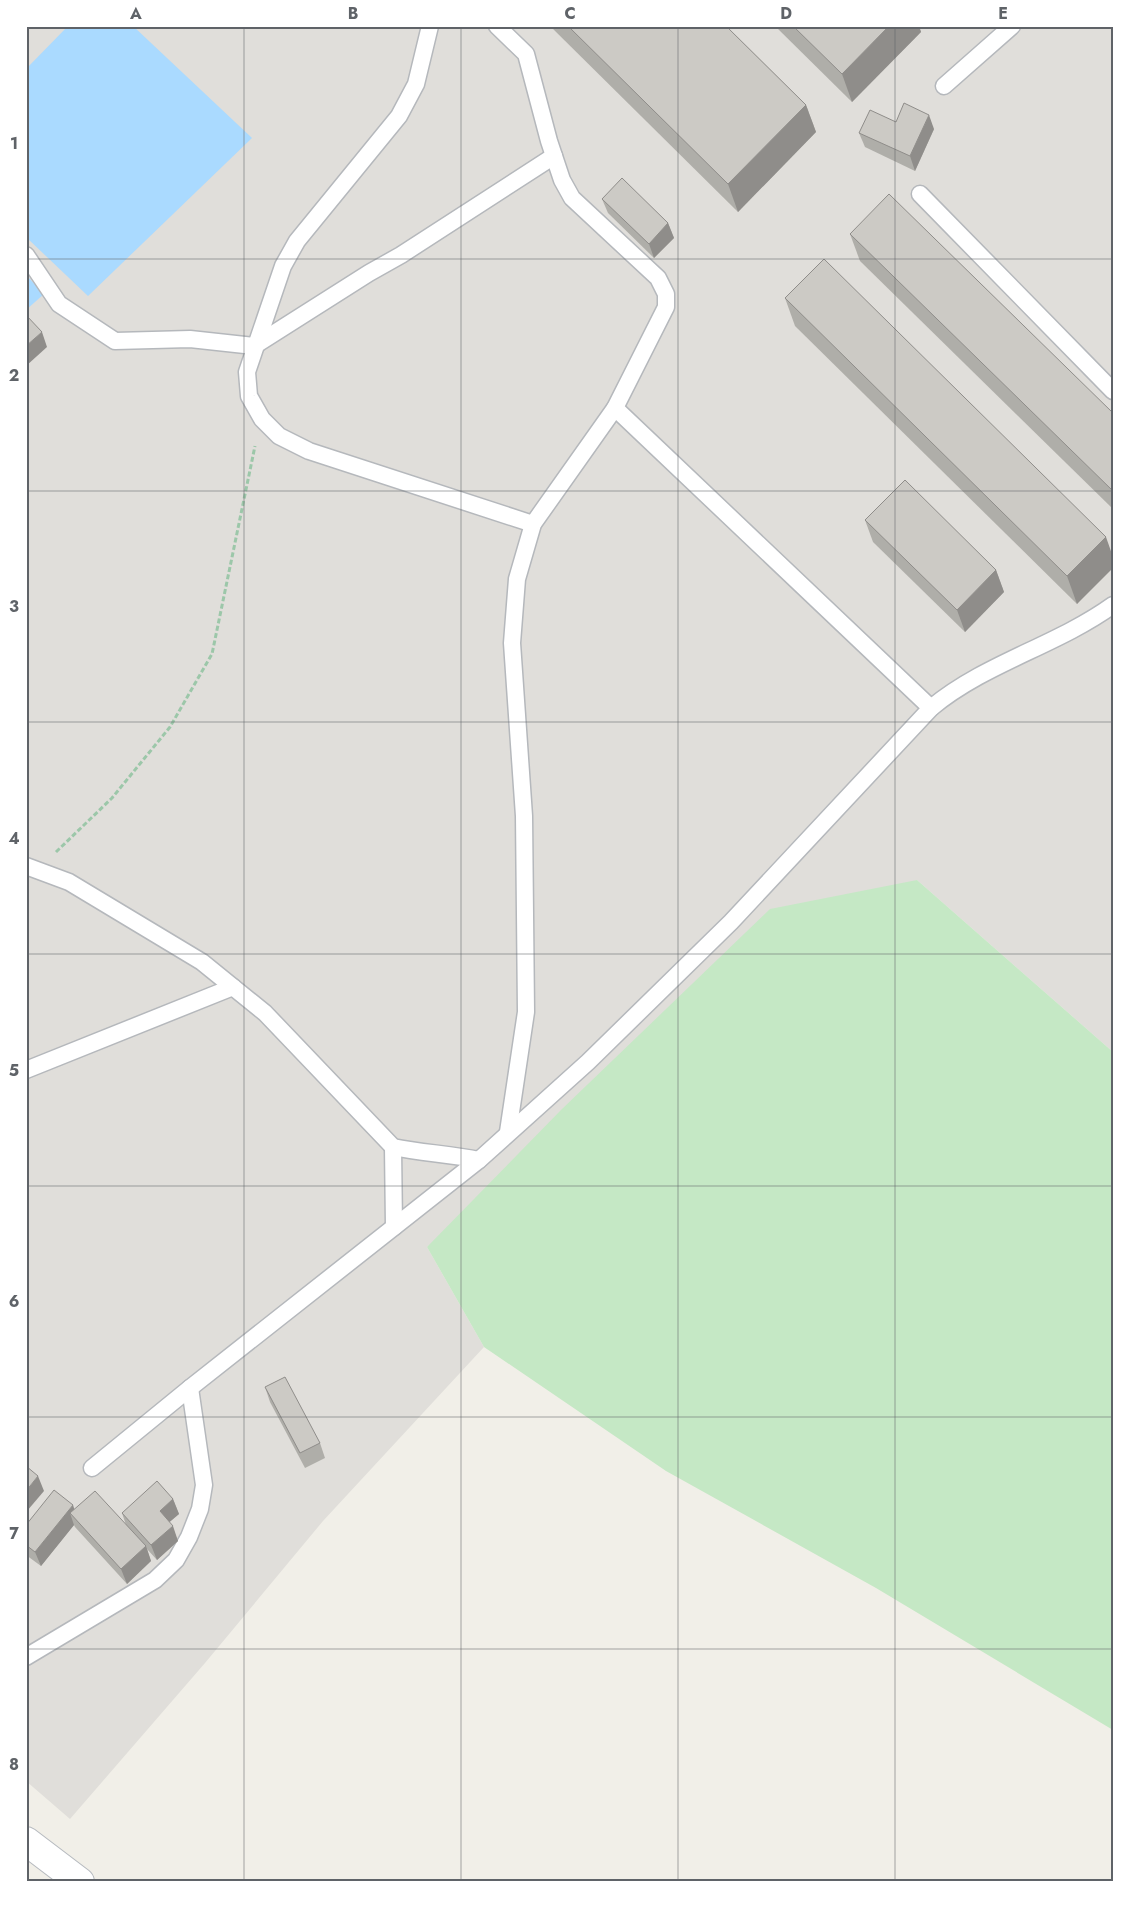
<svg xmlns="http://www.w3.org/2000/svg" width="1139" height="1908" font-family="Jost,sans-serif">
<style>
.industrial{fill:#e0deda}
.green{fill:#c5e8c5}
.water{fill:#aadaff}
.lines{fill:none;stroke-linecap:round;stroke-linejoin:round}
.service-casing{stroke:#b5b8bc;stroke-width:19}
.secondary-casing{stroke:#b6babf;stroke-width:30}
.path{stroke:#9cc7a9;stroke-width:3;stroke-dasharray:5 2.5;stroke-linecap:butt}
.service{stroke:#fff;stroke-width:16}
.secondary{stroke:#fff;stroke-width:28}
.wall{fill:#afaea9}
.shaded-wall{fill:#8f8d8a}
.building{fill:#cccac5;stroke:#8f8d8a}
.grid{fill:none;stroke:#5f6368;stroke-width:1;stroke-opacity:0.55}
.neatline{fill:none;stroke:#5f6368;stroke-width:2}
.grid-label{font-size:16px;text-anchor:middle;font-weight:bold;fill:#5f6368}
</style>
<rect width="100%" height="100%" fill="#f1efe8"/>
<polygon class="industrial" points="32,26 1113,26 1113,1052 917,880 427,1247 484,1347 323,1521 205,1663 70,1819 26,1781 26,32"/>
<polygon class="green" points="917,880 1113,1052 1113,1730 876,1588 666,1471 484,1347 427,1247 561,1110 770,909"/>
<g class="water">
<polygon points="68,26 133,26 252,138 88,296 26,237 26,69"/>
<polygon points="26,275 44,294 26,310"/>
</g>
<g class="lines">
<g class="service-casing">
<g id="service">
<polyline points="430,26 416,84 399,116 297,241 283,266 247,372 249,396 262,419 279,436 309,451 533,524"/>
<polyline points="497,26 526,54 549,141 562,180 572,198 658,278 666,294 666,307 615,408 533,524 517,579 512,643 524,816 526,1012 508,1132"/>
<polyline points="944,86 1012,26"/>
<polyline points="920,194 1113,391"/>
<polyline points="26,255 59,304 115,341 190,339 254,346 369,273 401,255 554,156"/>
<polyline points="615,408 931,708"/>
<path d="M 26,866 L 69,882 L 202,962 L 265,1013 L 393,1147 C 421,1153 450,1154 479,1160"/>
<polyline points="26,1070 233,987"/>
<polyline points="393,1147 394,1227"/>
<path d="M 92,1468 L 190,1388 L 479,1160 L 588,1062 L 731,922 L 931,708 C 985,663 1056,646 1113,605"/>
<polyline points="26,1657 155,1580 176,1560 189,1537 200,1509 204,1485 190,1388"/>
</g>
</g>
<g class="secondary-casing">
<polyline id="secondary" points="26,1841 80,1882"/>
</g>
<polyline class="path" points="56,852 112,798 170,727 212,654 255,446"/>
<use href="#service" class="service"/>
<use href="#secondary" class="secondary"/>
</g>
<g class="wall">
<polygon points="550,26 726,26 806,105 816,132 738,212"/>
<polygon points="775,26 919,26 921,32 852,102"/>
<polygon points="896,122 934,129 915,171 865,147 859,133"/>
<polygon points="602,199 668,223 674,238 654,258 608,213"/>
<polygon points="850,234 1113,413 1113,509 860,261"/>
<polygon points="785,298 1113,557 1077,604 795,326"/>
<polygon points="865,520 996,570 1004,592 965,632 873,542"/>
<polygon points="265,1387 320,1443 325,1458 305,1468 270,1402"/>
<polygon points="173,1499 179,1514 169,1522 178,1541 157,1560 147,1549 151,1561 127,1584 75,1527 74,1525 41,1566 26,1555 26,1525 74,1509 126,1525 122,1513"/>
</g>
<g class="shaded-wall">
<polygon points="889,26 919,26 921,32 852,102 842,74"/>
<polygon points="806,105 816,132 738,212 728,184"/>
<polygon points="929,115 934,129 915,171 910,156"/>
<polygon points="668,223 674,238 654,258 649,244"/>
<polygon points="42,332 47,347 26,366 26,346"/>
<polygon points="1106,537 1113,557 1113,568 1077,604 1067,576"/>
<polygon points="996,570 1004,592 965,632 957,610"/>
<polygon points="38,1476 44,1491 27,1511 26,1491"/>
<polygon points="173,1499 179,1514 165,1526 160,1511"/>
<polygon points="73,1505 78,1520 70,1513 74,1525 41,1566 35,1552"/>
<polygon points="173,1526 178,1541 157,1560 151,1545"/>
<polygon points="146,1546 151,1561 127,1584 121,1569"/>
</g>
<g class="building">
<polygon points="568,26 726,26 806,105 728,184"/>
<polygon points="793,26 889,26 842,74"/>
<polygon points="904,103 929,115 910,156 859,133 870,110 896,122"/>
<polygon points="622,178 668,223 649,244 602,199"/>
<polygon points="889,194 1113,413 1113,491 850,234"/>
<polygon points="824,259 1106,537 1067,576 785,298"/>
<polygon points="26,315 42,332 26,346"/>
<polygon points="905,480 996,570 957,610 865,520"/>
<polygon points="285,1377 320,1443 300,1453 265,1387"/>
<polygon points="26,1466 38,1476 26,1491"/>
<polygon points="157,1481 173,1499 160,1511 173,1526 151,1545 122,1513"/>
<polygon points="54,1490 73,1505 35,1552 26,1545 26,1525"/>
<polygon points="95,1491 146,1546 121,1569 70,1513"/>
</g>
<path class="grid" d="M 244,26 L 244,1882M 461,26 L 461,1882M 678,26 L 678,1882M 895,26 L 895,1882M 26,259 L 1113,259M 26,491 L 1113,491M 26,722 L 1113,722M 26,954 L 1113,954M 26,1186 L 1113,1186M 26,1417 L 1113,1417M 26,1649 L 1113,1649"/>
<rect width="1139" height="1908" fill="none" stroke="#ffffff" stroke-width="55"/>
<rect x="28" y="28" width="1084" height="1852" class="neatline"/>
<g class="grid-label">
<text x="136" y="19">A</text>
<text x="353" y="19">B</text>
<text x="570" y="19">C</text>
<text x="786" y="19">D</text>
<text x="1003" y="19">E</text>
<text x="14" y="149">1</text>
<text x="14" y="381">2</text>
<text x="14" y="612">3</text>
<text x="14" y="844">4</text>
<text x="14" y="1076">5</text>
<text x="14" y="1307">6</text>
<text x="14" y="1539">7</text>
<text x="14" y="1770">8</text>
</g>
</svg>
